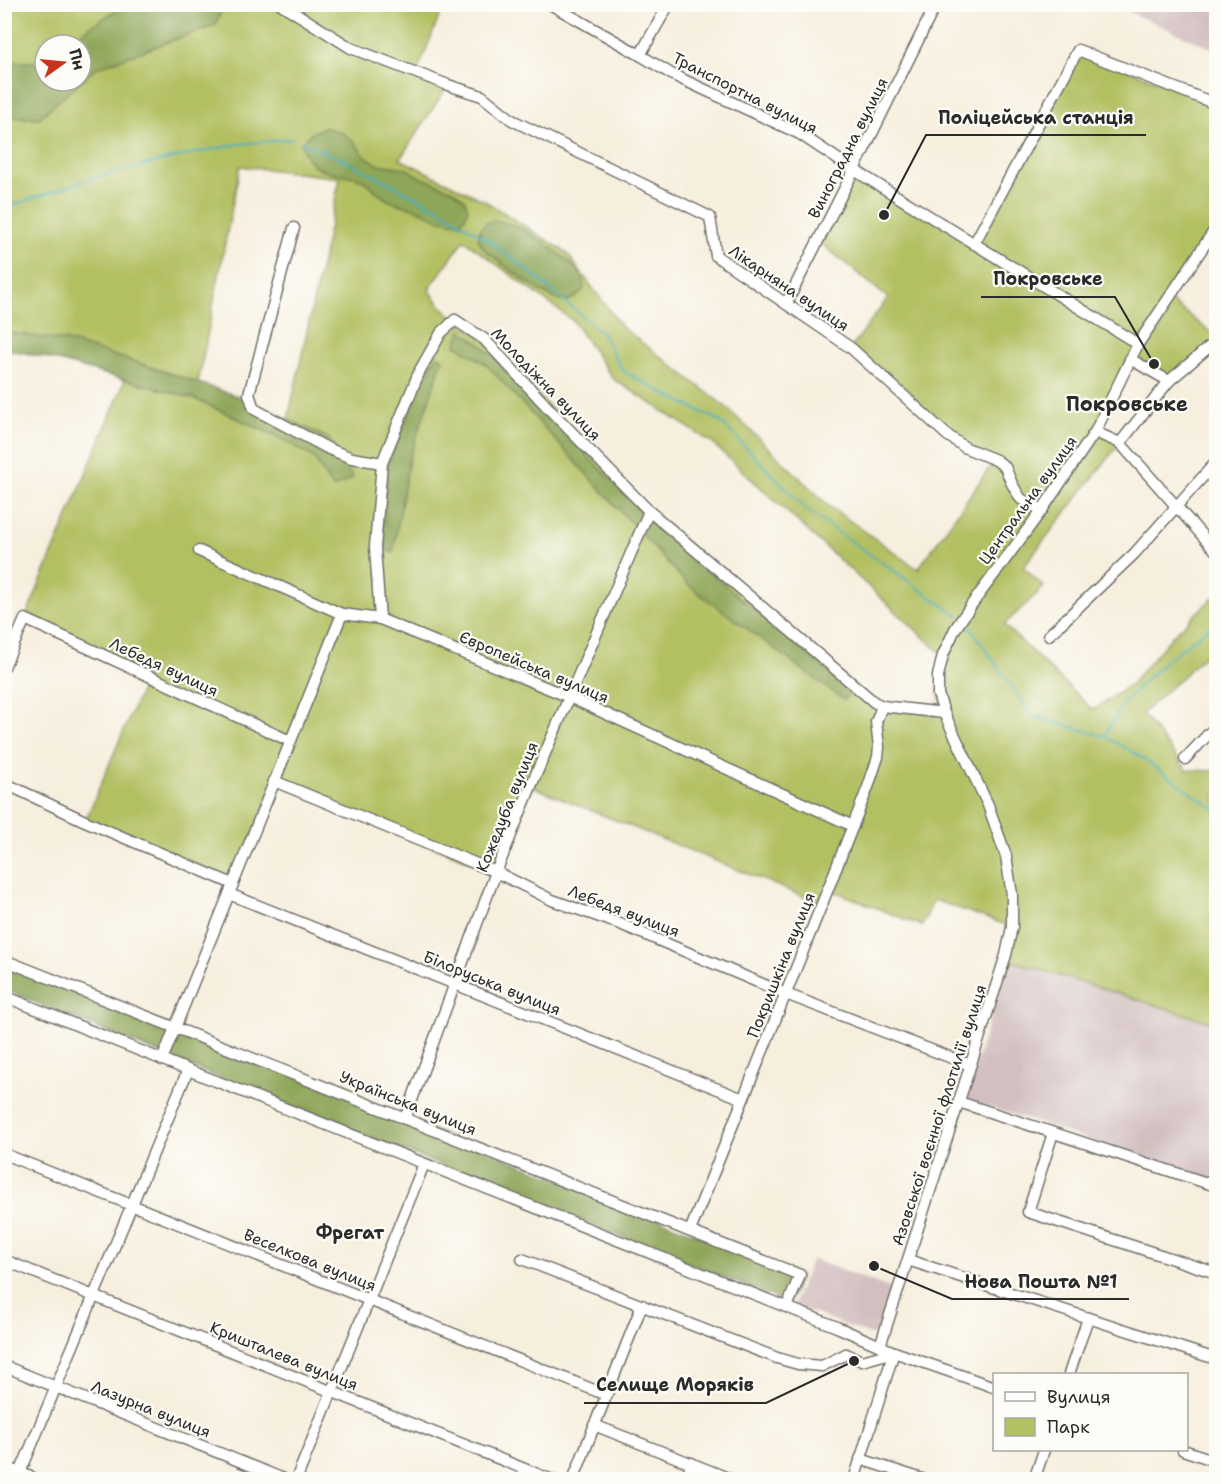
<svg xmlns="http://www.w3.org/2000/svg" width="1221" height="1484" font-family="'Shantell Sans',sans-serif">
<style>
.industrial{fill:#d2bfbf}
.green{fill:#b3c062;stroke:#6f7646;stroke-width:1.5;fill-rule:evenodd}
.forest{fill:#8ea658;stroke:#5c6842;stroke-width:1.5}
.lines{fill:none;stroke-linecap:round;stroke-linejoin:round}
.stream{stroke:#3daeb7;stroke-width:2}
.minor-casing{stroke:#72706a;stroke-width:13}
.minor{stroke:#fff;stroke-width:10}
.labels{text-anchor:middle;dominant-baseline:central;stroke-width:4.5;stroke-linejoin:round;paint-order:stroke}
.street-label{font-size:16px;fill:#2b2b2b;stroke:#fdfcf7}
.neighbourhood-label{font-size:18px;font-weight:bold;fill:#2b2b2b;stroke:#fdfcf7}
.quarter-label{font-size:20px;font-weight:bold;fill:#2b2b2b;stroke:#fdfcf7}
.leader{fill:none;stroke:#2b2b2b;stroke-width:2}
.callout-dot{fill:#2b2b2b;stroke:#fdfcf7;stroke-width:2}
.callout-label{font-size:18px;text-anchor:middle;font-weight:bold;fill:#2b2b2b;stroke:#fdfcf7;stroke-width:4.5;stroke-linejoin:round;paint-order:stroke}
</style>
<rect width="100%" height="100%" fill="#fdfcf7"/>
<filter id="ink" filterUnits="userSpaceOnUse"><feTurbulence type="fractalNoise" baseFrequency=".0167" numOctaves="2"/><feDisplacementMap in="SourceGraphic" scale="12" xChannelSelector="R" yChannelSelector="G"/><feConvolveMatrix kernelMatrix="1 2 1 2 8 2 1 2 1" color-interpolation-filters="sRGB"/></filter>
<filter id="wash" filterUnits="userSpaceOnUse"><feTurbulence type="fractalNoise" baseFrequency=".008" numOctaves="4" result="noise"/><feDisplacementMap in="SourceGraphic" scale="24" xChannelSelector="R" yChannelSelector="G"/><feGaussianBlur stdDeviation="1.35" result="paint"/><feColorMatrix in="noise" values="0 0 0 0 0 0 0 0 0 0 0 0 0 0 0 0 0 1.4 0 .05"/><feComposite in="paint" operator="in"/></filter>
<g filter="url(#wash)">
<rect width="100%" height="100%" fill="#f7efde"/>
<g class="industrial">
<polygon points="1113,5 1216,5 1216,50"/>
<polygon points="1009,960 1216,1024 1216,1181 964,1099"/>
<polygon points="812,1259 895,1290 880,1331 876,1335 870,1335 793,1305"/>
</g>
<path class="green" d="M 5,5 L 423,5 L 441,12 L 417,73 L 448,85 L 400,159 L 485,201 L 566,252 L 622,327 L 726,407 L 829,506 L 918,569 L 995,460 L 966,448 L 851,348 L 888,298 L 818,241 L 854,170 L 974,243 L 1078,50 L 1216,104 L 1216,228 L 1168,299 L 1216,336 L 1216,341 L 1169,381 L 1130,359 L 1096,432 L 1120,443 L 1023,567 L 1044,587 L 1004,625 L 1093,710 L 1131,684 L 1174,634 L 1216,595 L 1216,645 L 1142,714 L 1187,770 L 1216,771 L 1216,1024 L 1009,960 L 1012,927 L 934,900 L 922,926 L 829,889 L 822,904 L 531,786 L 496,872 L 274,781 L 233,884 L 85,821 L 147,676 L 25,619 L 125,380 L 45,357 L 5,349 ZM 45,45 L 81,45 L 81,81 L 45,81 ZM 240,166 L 340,178 L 288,419 L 329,439 L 313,457 L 284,440 L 195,399 ZM 464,240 L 573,321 L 613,379 L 711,442 L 943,655 L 938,694 L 944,713 L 873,702 L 649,511 L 484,339 C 462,324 443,313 429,289 Z"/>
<g class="forest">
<polygon points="124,5 223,5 216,25 96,68 39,118 5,117 5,62 37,62 45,56 45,81 81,81 81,45 62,45"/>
<path d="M 325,127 L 342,133 L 354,141 L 363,154 L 377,164 L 405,168 L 420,177 L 453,190 L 465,200 L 468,209 L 465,217 L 460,223 C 441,223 433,215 416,209 C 406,206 396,204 386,199 C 377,194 370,183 360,179 C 346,173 330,175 316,167 C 308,161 304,154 301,145 C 308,134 314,131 325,127 Z"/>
<path d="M 494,220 C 500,222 506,223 512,225 C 531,232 574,261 583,279 C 583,281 584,287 584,289 C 579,295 573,301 564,301 C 547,301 500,262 485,250 L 478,239 C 480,227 481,224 494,220 Z"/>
<polygon points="461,330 484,347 655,526 852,692 844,700 689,586 487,365 456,345"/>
<polygon points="5,332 68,341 145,365 243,398 329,439 353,478 333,488 313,457 284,440 195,399 45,357 5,349"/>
<polygon points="437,355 443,359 409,459 393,553 381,548 387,466 427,372"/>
<polygon points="4,960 800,1275 789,1303 190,1066 5,990"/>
</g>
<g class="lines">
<g class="stream">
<polyline points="301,142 350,163 443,211 491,242 536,277 602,333 623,371 669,396 720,421 808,511 960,617"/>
<polyline points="4,208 99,176 177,157 238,144 292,139"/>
<polyline points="964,620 968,624 1032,716 1104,736 1138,755 1216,810"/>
<polyline points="1104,736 1127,698 1167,660 1216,622"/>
</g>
</g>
</g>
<g filter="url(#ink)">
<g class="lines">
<g class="minor-casing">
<g id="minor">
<polyline points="281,4 351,48 448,85 482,96 512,120 710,217 716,256 851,348 947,435 966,448 996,460 1005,467 1012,484 1021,499 1042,510"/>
<polyline points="550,4 640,55 673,75 800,134 854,170 1138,344"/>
<polyline points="640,55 669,4"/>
<polyline points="294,228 249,394 254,409 329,449 352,458 382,463"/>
<polyline points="974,244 1078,50 1216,104"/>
<polyline points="786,304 854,170 936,4"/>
<polyline points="1130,359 1169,381"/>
<polyline points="1095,432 1120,443 1216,551"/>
<polyline points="1120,443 1169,381 1216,341"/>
<polyline points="199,551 342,614 380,619 569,697 853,826"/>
<polyline points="380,619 375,547 382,463 420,370 441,333 455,320 484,339 552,412 649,511 874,702 882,706 944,713"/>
<polyline points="1049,635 1134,554 1216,462"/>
<polyline points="4,667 25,619 290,741"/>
<polyline points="1185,759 1216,726"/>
<polyline points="274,781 496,872 552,900 620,924 786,994 970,1065"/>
<polyline points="4,783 85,821 233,884"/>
<polyline points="229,894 743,1099"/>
<polyline points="4,960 800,1275 787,1307"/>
<polyline points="4,996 188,1070 837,1327 894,1352 994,1387"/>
<polyline points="162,1060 342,614"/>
<polyline points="959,1102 1216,1186"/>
<polyline points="405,1119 496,872 531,786 649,511"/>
<polyline points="1053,1133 1028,1212 1216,1273"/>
<polyline points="4,1154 604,1394"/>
<polyline points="690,1231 828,889 868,787 878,757 879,747 876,722 882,706"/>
<polyline points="522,1259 777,1358 798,1364 822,1366 846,1354"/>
<polyline points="4,1260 552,1480"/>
<polyline points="908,1260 1216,1359"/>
<polyline points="880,1346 1006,955 1012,927 1012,895 1006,856 988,805 944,713 938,694 938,676 943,655 955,629 972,604 1042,510 1095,432 1138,344 1216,228"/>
<polyline points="846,1354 862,1361 894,1352"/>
<polyline points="4,1366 286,1480"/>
<polyline points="1069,1374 1088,1318"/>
<polyline points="594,1425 733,1480"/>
<polyline points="1183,1450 1216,1461"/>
<polyline points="860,1459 925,1480"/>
<polyline points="4,1466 38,1480"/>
<polyline points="20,1473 188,1070"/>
<polyline points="296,1480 424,1164"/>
<polyline points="573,1480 642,1305"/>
<polyline points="685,1480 692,1463"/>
<polyline points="854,1480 894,1352"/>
<polyline points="1034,1480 1044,1450"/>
</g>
</g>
<use href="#minor" class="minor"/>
</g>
</g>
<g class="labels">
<g class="street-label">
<text transform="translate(745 93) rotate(27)">Транспортна вулиця</text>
<text transform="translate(848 148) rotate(-63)">Виноградна вулиця</text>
<text transform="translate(789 288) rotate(34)">Лікарняна вулиця</text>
<text transform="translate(546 384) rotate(46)">Молодіжна вулиця</text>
<text transform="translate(1028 500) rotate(-54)">Центральна вулиця</text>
<text transform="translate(164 667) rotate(25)">Лебедя вулиця</text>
<text transform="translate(534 667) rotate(23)">Європейська вулиця</text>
<text transform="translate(507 807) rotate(-68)">Кожедуба вулиця</text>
<text transform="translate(624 911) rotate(21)">Лебедя вулиця</text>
<text transform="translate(781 965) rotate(-68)">Покришкіна вулиця</text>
<text transform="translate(492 983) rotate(22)">Білоруська вулиця</text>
<text transform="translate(408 1103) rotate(22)">Українська вулиця</text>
<text transform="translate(939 1115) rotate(-72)">Азовської воєнної флотилії вулиця</text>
<text transform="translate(310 1260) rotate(22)">Веселкова вулиця</text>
<text transform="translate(284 1356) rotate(22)">Кришталева вулиця</text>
<text transform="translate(151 1409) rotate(22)">Лазурна вулиця</text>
</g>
<g class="neighbourhood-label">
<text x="350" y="1233">Фрегат</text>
</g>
<g class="quarter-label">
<text x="1127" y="404">Покровське</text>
</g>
</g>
<path class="leader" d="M884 215L926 135H1146M1154 364L1115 297H981M874 1266L952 1299H1129M854 1361L766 1403H584"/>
<g class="callout-dot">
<circle cx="884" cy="215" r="6"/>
<circle cx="1154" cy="364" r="6"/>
<circle cx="874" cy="1266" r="6"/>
<circle cx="854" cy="1361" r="6"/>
</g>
<g class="callout-label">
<text x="1036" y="124">Поліцейська станція</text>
<text x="1048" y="285">Покровське</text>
<text x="1041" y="1288">Нова Пошта №1</text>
<text x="675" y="1391">Селище Моряків</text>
</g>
<rect width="1221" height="1484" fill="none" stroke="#fdfcf7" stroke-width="24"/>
<rect x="993" y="1373" width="195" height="78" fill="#fdfcf7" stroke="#a9a8a5" stroke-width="1.5"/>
<rect x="1005" y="1392" width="30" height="9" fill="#ffffff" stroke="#a9a8a5" stroke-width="1.5"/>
<text x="1047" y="1403" font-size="18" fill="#2b2b2b">Вулиця</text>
<rect x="1005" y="1418" width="30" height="18" fill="#b3c062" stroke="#a9a8a5" stroke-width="1.5"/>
<text x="1047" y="1433" font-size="18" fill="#2b2b2b">Парк</text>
<g transform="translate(63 63) rotate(75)"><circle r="28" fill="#fdfcf7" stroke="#a9a8a5" stroke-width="1.5"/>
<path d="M0-4.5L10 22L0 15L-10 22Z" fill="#c8321e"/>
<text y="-9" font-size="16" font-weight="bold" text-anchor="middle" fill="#2b2b2b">Пн</text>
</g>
</svg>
